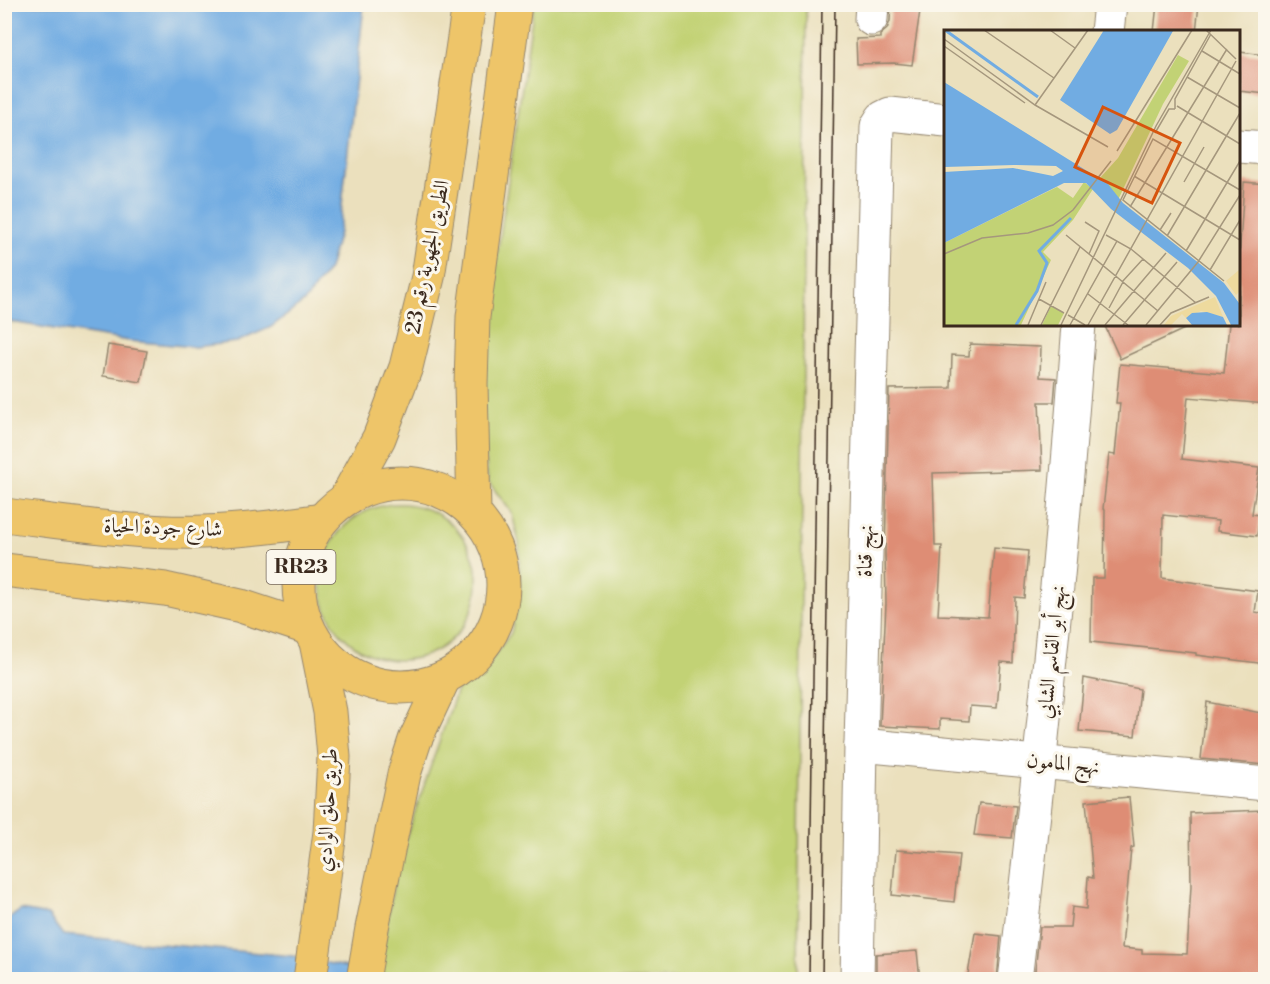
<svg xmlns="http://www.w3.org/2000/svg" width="1270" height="984" font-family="'Libre Bodoni',Amiri,serif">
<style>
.green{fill:#c2d275;stroke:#7e7e4a;stroke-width:1.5}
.water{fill:#71ace2;stroke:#566b80;stroke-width:1.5}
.building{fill:#de8d74}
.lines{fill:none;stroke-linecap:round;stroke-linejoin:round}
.minor-casing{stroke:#93856e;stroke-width:35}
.major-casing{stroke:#93856e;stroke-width:35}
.highway-casing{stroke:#93856e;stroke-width:35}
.minor{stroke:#fff;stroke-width:33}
.major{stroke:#eec569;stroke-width:33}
.highway{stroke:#eec569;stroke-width:33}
.tram{stroke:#3b2a1e;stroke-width:1.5}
.labels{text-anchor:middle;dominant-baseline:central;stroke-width:6;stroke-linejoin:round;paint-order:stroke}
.shield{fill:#fbf7ec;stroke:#75685c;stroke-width:1.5}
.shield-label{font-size:20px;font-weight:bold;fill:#3b2a1e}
.street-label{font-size:21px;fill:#3b2a1e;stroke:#fbf7ec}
.inset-river{fill:none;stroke:#71ace2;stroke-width:3}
.inset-road{fill:none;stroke:#a5977d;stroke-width:1.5}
.view{fill:#d7540e;fill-opacity:0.15;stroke:#d7540e;stroke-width:3}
.inset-edge{fill:none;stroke:#3b2a1e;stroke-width:3}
</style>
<rect width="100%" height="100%" fill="#fbf7ec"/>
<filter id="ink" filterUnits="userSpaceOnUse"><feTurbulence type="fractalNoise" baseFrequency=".0167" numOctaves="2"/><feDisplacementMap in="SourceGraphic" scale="12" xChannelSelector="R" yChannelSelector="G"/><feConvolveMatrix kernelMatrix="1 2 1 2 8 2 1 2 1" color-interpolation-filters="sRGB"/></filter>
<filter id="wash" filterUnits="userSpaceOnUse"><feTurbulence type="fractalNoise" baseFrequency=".008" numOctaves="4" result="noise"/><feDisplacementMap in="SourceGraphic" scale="24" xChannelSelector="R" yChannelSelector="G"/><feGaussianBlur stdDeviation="1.35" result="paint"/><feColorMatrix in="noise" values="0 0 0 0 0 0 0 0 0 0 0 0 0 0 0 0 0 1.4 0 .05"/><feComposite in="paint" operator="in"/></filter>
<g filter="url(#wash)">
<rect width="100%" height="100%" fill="#ebe0bd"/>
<g class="green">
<polygon points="534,5 806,5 798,979 426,980 404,974 378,975 397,864 457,690 483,671 511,633 520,593 519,543 512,513 488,481 476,369 499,244"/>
<circle cx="399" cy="582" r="78"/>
</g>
<g class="water">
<polygon points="4,5 364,5 339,232 329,269 305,301 271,327 237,342 195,347 129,341 5,321"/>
<polygon points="21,910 48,915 63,935 293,956 404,979 5,979 4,922"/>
</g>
<g id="blocks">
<g class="building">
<polygon points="891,4 921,4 912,65 894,63 857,64 856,39 880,38 880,35 887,29 890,21"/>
<polygon points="1157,4 1199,4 1196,32 1154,32"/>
<polygon points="1239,52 1266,55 1266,94 1239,91"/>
<polygon points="1244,182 1266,184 1266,404 1188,397 1182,459 1259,468 1252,514 1260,515 1257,536 1217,531 1218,521 1163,515 1162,578 1258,591 1255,612 1266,614 1266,664 1196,655 1196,653 1091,642 1092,578 1104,578 1105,510 1103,509 1109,454 1115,455 1120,403 1116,403 1120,364 1224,373 1229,324 1239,324 1239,260"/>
<polygon points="1104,324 1195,324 1120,359"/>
<polygon points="970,344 1041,347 1040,377 1056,378 1054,402 1039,402 1042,470 933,473 935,546 942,546 938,615 988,617 994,548 1028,551 1024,598 1015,597 1013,663 1001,662 997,708 970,706 969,721 940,719 940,729 880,726 886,604 885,553 889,389 951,388 952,355 969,356"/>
<polygon points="108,345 147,351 141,382 103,376"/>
<polygon points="1084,678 1140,689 1135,736 1079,731"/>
<polygon points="1207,702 1266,714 1266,765 1201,759"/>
<polygon points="1129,797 1134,847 1131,848 1122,948 1142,950 1142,953 1187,954 1191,886 1190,813 1264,810 1266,980 1034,980 1040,927 1070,927 1072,907 1086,909 1088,877 1093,878 1086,801"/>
<polygon points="979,803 1016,806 1012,838 974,835"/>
<polygon points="896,850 959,855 954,902 892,895"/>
<polygon points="975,933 1001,936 997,980 967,980"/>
<polygon points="917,951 920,980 876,980 876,954"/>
</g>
</g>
</g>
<g filter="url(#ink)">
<use href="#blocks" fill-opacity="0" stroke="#93856e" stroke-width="1.5"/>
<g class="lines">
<g class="minor-casing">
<g id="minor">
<polyline points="871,19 872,4"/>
<polyline points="1107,32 1110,4"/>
<polyline points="1238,146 1266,148"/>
<polyline points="861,745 1266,784"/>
<polyline points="857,980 861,745 877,126 882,118 890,114 946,120"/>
<path d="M 1015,980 C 1041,761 1063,543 1079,324"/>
</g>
</g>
<g class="major-casing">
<g id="major">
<polyline points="346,498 379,438 406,367 428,277 469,4"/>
<polyline points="474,512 471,384 473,317 515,4"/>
</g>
</g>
<g class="highway-casing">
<g id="highway">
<circle cx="401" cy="585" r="102"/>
<path d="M 4,515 C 70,523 136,534 203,532 C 243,531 282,526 322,520"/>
<polyline points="4,570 165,589 241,606 308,628"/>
<polyline points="310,980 330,832 334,757 330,712 316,642"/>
<polyline points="363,980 372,928 404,774 415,740 444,678"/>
</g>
</g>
<use href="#minor" class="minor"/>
<use href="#major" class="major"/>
<use href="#highway" class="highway"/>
<g class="tram">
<polyline points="809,980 822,4"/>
<polyline points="822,980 835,4"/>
</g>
</g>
</g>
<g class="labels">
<rect class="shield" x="266.5" y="550" width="69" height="34" rx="4.5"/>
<g class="shield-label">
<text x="301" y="567">RR23</text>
</g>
<g class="street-label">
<text transform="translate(428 257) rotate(-79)">الطريق الجهوية رقم 23</text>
<text transform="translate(163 528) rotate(2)">شارع جودة الحياة</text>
<text transform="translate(866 551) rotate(-88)">نهج قناة</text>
<text transform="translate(1052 652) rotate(-84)">نهج أبو القاسم الشابي</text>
<text transform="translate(1063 764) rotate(6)">نهج المامون</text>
<text transform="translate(328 810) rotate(-87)">طريق حلق الوادي</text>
</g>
</g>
<g transform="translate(944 30)">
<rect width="296" height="296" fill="#ebe0bd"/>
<path d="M 234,25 L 245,31 L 219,74 L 174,170 L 156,148 L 174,128 ZM 140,152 L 149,159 L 129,190 L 99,222 L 107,230 L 77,295 L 0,295 L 0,213 L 113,157 L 129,168 ZM 107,276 L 120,283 L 114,295 L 98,295 Z" fill="#c2d275"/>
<path d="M 295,240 L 295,262 L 292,265 L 282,251 ZM 271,267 L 279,287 L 257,281 L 242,288 L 238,284 L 227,295 L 220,295 L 227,286 Z" fill="#eeda9e"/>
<path d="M 160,0 L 229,1 L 173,100 L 166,104 L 116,70 ZM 0,52 L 164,154 L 179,173 L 280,253 L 295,273 L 295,295 L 287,295 L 272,266 L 244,238 L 167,179 L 142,153 L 120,153 L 0,213 L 0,142 L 69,138 L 109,146 L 119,141 L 112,136 L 70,135 L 0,137 ZM 263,282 L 279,287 L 283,295 L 248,295 L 242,288 L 248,283 Z" fill="#71ace2"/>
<path class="inset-river" d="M 1,0 L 94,67M 72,295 L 93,261 L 103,233 L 95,221 L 127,188"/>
<path class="inset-road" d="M 40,0 L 110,48M 106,0 L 131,18M 262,0 L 292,29M 0,9 L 91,75 L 164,117M 0,16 L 81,73M 258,21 L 296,44M 243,47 L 296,78M 91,75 L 144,0M 233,76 L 296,114M 231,79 L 231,69 L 267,4M 211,103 L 225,79 L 231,79M 173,121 L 248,0M 190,146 L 296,210M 240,152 L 260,117M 186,177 L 283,19M 141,192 L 155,201 L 145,224M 216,200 L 227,183M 122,205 L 214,281M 162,205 L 187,219 L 252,273M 223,206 L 296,83M 242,221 L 296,131M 0,224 L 38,208 L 84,203 L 109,195 L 129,180 L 167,131M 266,240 L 296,190M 280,251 L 179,170 L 209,109 L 296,160M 178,252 L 199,229M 144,264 L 184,295M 95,269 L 120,283M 165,278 L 179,252M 124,285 L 141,295M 84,295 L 102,252M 97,295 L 136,217M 117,295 L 212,96 L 267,0M 126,295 L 173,211M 144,295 L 292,31M 161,295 L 222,223M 179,295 L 233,232M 202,295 L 254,232 L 296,165M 216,295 L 227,283 L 265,267"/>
<path class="view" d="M 159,77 L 236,113 L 208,173 L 131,137 Z"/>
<rect width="296" height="296" class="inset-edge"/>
</g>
<rect width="1270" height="984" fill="none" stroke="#fbf7ec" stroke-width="24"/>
</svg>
